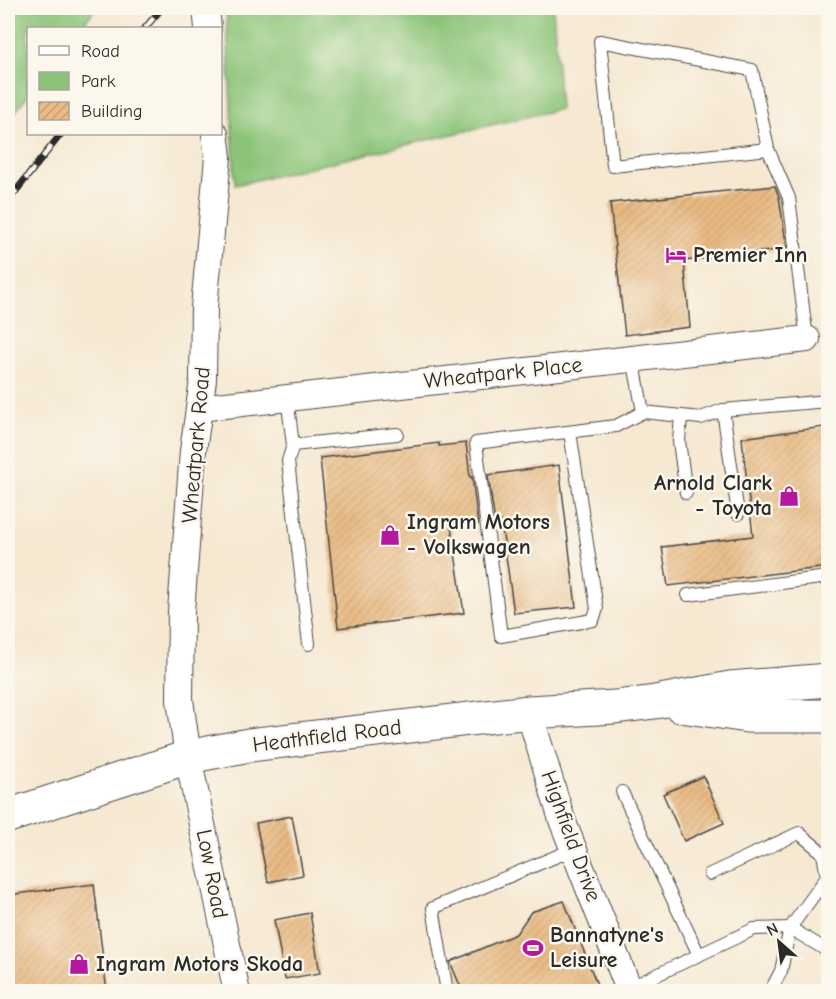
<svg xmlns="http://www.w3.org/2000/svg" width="836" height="999" font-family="'Comic Neue',sans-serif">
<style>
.green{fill:#8bc478;stroke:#5b7852;stroke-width:1.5}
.building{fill:url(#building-hatch)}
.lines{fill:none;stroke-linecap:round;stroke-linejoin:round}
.lane-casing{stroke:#494744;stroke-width:14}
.street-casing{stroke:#494744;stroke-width:28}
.secondary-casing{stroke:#494744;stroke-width:35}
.lane{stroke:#fff;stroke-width:12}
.street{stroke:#fff;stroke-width:26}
.secondary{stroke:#fff;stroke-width:33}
.rail-casing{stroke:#2b2b2b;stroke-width:7}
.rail{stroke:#fbf7ec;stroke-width:4.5;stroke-dasharray:14;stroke-linecap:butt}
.labels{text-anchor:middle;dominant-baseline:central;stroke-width:5;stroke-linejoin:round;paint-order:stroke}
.poi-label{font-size:22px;font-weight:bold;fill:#2b2b2b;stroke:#fbf7ec;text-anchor:start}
.street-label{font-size:22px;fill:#2b2b2b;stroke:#fbf7ec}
</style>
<defs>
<pattern id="building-hatch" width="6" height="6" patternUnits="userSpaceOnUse" patternTransform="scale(1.5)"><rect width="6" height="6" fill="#e9ba83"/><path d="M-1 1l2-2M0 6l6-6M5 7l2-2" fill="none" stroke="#c8a071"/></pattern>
</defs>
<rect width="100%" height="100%" fill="#fbf7ec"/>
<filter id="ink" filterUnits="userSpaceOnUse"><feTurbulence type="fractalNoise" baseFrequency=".0167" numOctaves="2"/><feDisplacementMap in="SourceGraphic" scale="12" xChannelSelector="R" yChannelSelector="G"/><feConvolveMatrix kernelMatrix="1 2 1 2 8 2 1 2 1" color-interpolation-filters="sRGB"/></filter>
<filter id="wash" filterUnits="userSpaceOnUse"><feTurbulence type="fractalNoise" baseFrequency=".008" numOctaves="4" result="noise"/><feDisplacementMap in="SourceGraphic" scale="24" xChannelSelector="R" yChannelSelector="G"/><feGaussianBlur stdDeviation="1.35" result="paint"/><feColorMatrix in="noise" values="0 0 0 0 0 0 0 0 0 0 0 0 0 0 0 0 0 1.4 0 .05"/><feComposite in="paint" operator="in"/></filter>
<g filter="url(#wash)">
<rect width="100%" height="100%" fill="#f6e8d1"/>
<g class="green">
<polygon points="8,8 96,8 80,28 28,28 28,95 8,122"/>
<polygon points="226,8 553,8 560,109 235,185"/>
</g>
<g id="blocks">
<g class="building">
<polygon points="775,186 779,197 787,249 684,261 690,327 625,335 610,203"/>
<polygon points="824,427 828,457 828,567 668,586 662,547 753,536 742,438"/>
<polygon points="439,443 439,446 466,443 470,477 472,477 478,524 451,527 464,613 338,628 320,458"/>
<polygon points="559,465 576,607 514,613 501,521 495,522 488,475"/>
<polygon points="703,776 724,823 684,841 663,794"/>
<polygon points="292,816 303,875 268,882 256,823"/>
<polygon points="94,884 107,992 8,992 8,895"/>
<polygon points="564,901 600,992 463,992 450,962 516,934 531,912"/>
<polygon points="310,913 320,973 285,979 274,920"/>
</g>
</g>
</g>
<g filter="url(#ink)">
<use href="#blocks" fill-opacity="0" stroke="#494744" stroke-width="1.5"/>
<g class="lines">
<g class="lane-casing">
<g id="lane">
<polyline points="768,149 613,166 600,41 752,70 768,149 789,198 807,339"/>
<polyline points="633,358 643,412 701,418 723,410 828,401"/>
<polyline points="287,397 293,445"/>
<polyline points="723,410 738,514"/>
<polyline points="681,416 679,441 686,493"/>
<polyline points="570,432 597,609 593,620 501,636 476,443 616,426 643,412"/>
<polyline points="688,595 828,577"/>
<polyline points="309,644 288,461 293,445 397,434"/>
<polyline points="622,792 699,955"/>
<polyline points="710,874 799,833 823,853 827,877 790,928 781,971 770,992"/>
<polyline points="629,988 754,929 790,928 828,951"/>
<polyline points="447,992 433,908 574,849"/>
</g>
</g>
<g class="street-casing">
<g id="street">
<polyline points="206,8 208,28"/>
<polyline points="215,134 218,157 204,308 203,380 193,451 181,612 180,700 188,757 236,988 235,992"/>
<polyline points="199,408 807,339"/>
<polyline points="529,712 562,820 630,992"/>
</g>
</g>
<g class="secondary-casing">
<g id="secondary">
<polyline points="681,706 747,716 828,716"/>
<polyline points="8,816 188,757 249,745 529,712 615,707 655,702 730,688 828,680"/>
</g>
</g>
<use href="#lane" class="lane"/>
<use href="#street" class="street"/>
<use href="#secondary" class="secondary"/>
<g class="rail-casing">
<g id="rail">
<polyline points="145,28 162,8"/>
<polyline points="8,201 61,134"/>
</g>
</g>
<use href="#rail" class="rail"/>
</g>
</g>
<defs>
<g id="hotel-bare" transform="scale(1.62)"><path d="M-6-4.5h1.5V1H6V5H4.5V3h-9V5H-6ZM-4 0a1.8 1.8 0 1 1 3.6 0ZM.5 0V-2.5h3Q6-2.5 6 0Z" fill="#b5179e" stroke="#fbf7ec" stroke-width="2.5" paint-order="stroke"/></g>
<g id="shop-bare" transform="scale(1.62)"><path d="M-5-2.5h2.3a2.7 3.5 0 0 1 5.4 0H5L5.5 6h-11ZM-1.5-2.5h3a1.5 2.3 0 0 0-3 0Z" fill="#b5179e" stroke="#fbf7ec" stroke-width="2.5" paint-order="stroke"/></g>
<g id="stadium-bare" transform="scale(1.62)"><path d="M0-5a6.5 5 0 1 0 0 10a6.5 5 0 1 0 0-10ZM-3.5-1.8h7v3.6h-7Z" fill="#b5179e" stroke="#fbf7ec" stroke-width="2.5" paint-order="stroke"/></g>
</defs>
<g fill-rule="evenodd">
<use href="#hotel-bare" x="676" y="255"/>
<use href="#shop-bare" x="789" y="496"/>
<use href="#shop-bare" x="390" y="535"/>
<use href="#stadium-bare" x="533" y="948"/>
<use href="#shop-bare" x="79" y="964"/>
</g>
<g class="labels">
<g class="poi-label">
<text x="693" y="255">Premier Inn</text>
<text x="772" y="483" text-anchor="end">Arnold Clark<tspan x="772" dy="25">- Toyota</tspan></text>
<text x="407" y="522">Ingram Motors<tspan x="407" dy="25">- Volkswagen</tspan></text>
<text x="550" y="935">Bannatyne's<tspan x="550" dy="25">Leisure</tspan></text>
<text x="96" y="964">Ingram Motors Skoda</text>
</g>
<g class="street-label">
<text transform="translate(503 373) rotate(-6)">Wheatpark Place</text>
<text transform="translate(196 445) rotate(-85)">Wheatpark Road</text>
<text transform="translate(327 736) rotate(-7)">Heathfield Road</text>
<text transform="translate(571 836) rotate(70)">Highfield Drive</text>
<text transform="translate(212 874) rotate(79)">Low Road</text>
</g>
</g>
<rect width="836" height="999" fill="none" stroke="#fbf7ec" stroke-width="30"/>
<rect x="27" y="27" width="195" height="108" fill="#fbf7ec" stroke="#a8a59f" stroke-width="1.5"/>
<rect x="39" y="46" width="30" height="9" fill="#ffffff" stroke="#a8a59f" stroke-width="1.5"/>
<text x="81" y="57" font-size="18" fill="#2b2b2b">Road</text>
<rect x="39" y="72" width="30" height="18" fill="#8bc478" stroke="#a8a59f" stroke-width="1.5"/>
<text x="81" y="87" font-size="18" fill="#2b2b2b">Park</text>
<rect x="39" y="102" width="30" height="18" fill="url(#building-hatch)" stroke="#a8a59f" stroke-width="1.5"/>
<text x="81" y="117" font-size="18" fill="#2b2b2b">Building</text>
<g transform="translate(779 942) rotate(332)" stroke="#fbf7ec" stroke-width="4.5" paint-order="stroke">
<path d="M0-4.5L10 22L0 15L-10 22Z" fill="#2b2b2b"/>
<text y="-9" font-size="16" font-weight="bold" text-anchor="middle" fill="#2b2b2b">N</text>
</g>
</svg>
